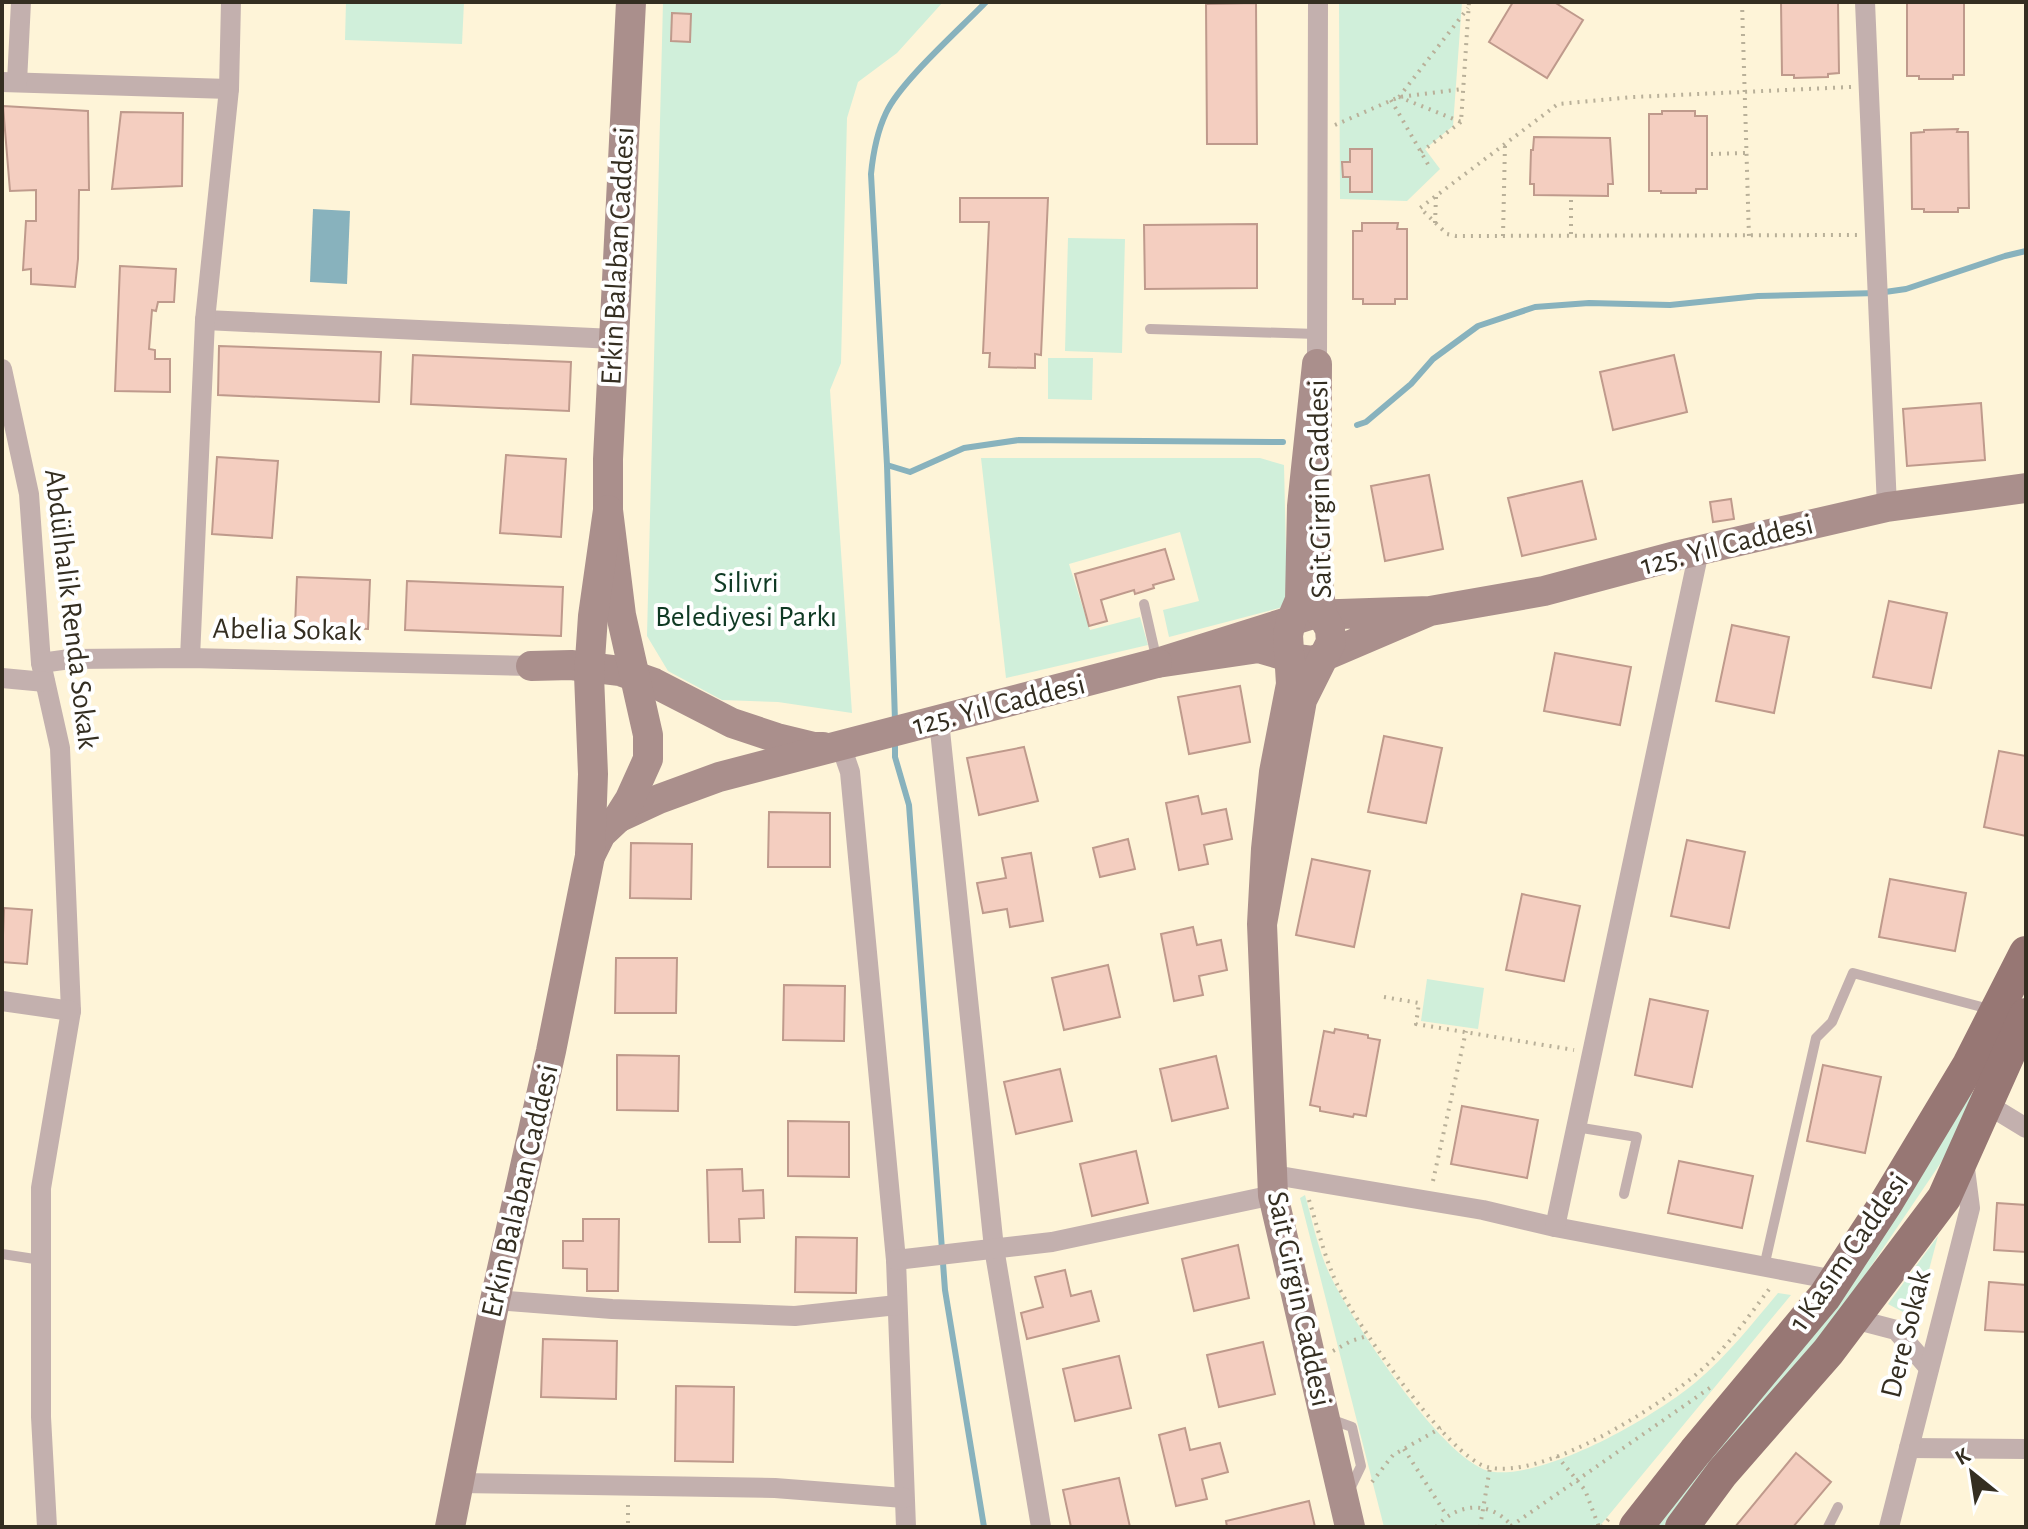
<svg xmlns="http://www.w3.org/2000/svg" width="2028" height="1529" font-family="'Alegreya Sans',sans-serif">
<style>
.green{fill:#d0efda}
.water{fill:#88b2bd}
.lines{fill:none;stroke-linecap:round;stroke-linejoin:round}
.stream{stroke:#88b2bd;stroke-width:6}
.building{fill:#f4cec0;stroke:#bf9a8c;stroke-width:2}
.path{stroke:#b9b099;stroke-width:4;stroke-dasharray:2 6;stroke-linecap:butt}
.lane{stroke:#c3b0ae;stroke-width:10}
.street{stroke:#c3b0ae;stroke-width:20}
.secondary{stroke:#aa8f8c;stroke-width:30}
.primary{stroke:#977774;stroke-width:34}
.labels{text-anchor:middle;dominant-baseline:central;stroke-width:8;stroke-linejoin:round;paint-order:stroke}
.street-label{font-size:30px;fill:#342e21;stroke:#fff}
.park-label{font-size:30px;fill:#0f3923;stroke:#fff}
</style>
<rect width="100%" height="100%" fill="#fef4d8"/>
<g class="green">
<polygon points="346,2 464,2 462,44 345,40"/>
<polygon points="663,2 943,2 897,53 858,82 847,118 841,363 830,390 852,713 778,702 722,700 668,671 647,636"/>
<polygon points="1339,2 1462,2 1453,126 1425,149 1440,169 1407,201 1340,199"/>
<polygon points="1068,238 1125,239 1122,353 1065,351"/>
<polygon points="1048,358 1093,358 1092,400 1048,399"/>
<polygon points="981,458 1260,458 1284,465 1287,597 1283,607 1169,637 1163,610 1199,601 1180,532 1069,564 1090,630 1140,617 1148,645 1006,678"/>
<polygon points="1427,979 1484,988 1478,1029 1421,1021"/>
<polygon points="1976,1090 1944,1158 1830,1327 1701,1478 1663,1527 1653,1527 1966,1098"/>
<path d="M 1305,1195 C 1313,1223 1319,1255 1333,1281 C 1354,1323 1447,1468 1494,1472 C 1550,1477 1654,1417 1696,1382 C 1727,1356 1752,1324 1778,1293 L 1791,1295 L 1599,1527 L 1384,1527 L 1300,1198 Z"/>
<polygon points="1938,1236 1916,1319 1888,1304"/>
</g>
<polygon class="water" points="313,209 350,211 347,284 310,282"/>
<g class="lines">
<g class="stream">
<polyline points="1357,425 1366,422 1411,384 1433,359 1478,326 1535,307 1589,303 1670,305 1758,296 1878,293 1906,289 2005,256 2026,251"/>
<polyline points="887,465 910,472 964,448 1019,440 1283,442"/>
<path d="M 895,721 L 887,465 L 871,174 C 873,154 877,132 886,113 C 900,82 960,29 986,2"/>
<polyline points="895,740 895,757 909,805 945,1290 984,1527"/>
</g>
</g>
<g class="building">
<polygon points="1513,2 1554,2 1583,20 1547,78 1489,42"/>
<polygon points="1781,2 1838,2 1839,73 1828,74 1828,77 1794,78 1794,75 1782,75"/>
<polygon points="1907,2 1964,2 1964,75 1953,75 1953,79 1919,79 1919,76 1907,76"/>
<polygon points="1256,3 1257,144 1207,144 1206,4"/>
<polygon points="672,13 691,14 690,42 671,41"/>
<polygon points="3,106 88,111 89,190 79,190 78,259 75,287 31,284 31,269 23,270 26,221 36,221 36,190 10,191"/>
<polygon points="1662,111 1695,111 1695,116 1707,116 1707,189 1696,189 1696,193 1661,193 1661,191 1649,191 1649,114 1662,114"/>
<polygon points="121,112 183,113 182,186 112,189"/>
<polygon points="1958,129 1957,132 1968,132 1969,208 1958,208 1958,212 1924,212 1924,209 1912,209 1911,133 1924,132 1924,130"/>
<polygon points="1534,137 1610,138 1613,184 1608,184 1608,196 1534,195 1534,184 1530,184 1531,150 1533,150"/>
<polygon points="1350,149 1372,149 1372,192 1350,192 1350,177 1343,177 1342,162 1350,162"/>
<polygon points="960,198 1048,198 1041,355 1035,354 1035,368 989,367 990,353 983,353 989,222 960,222"/>
<polygon points="1362,223 1398,223 1397,229 1407,229 1407,299 1395,299 1395,304 1363,304 1363,299 1353,299 1353,231 1362,231"/>
<polygon points="1257,224 1257,288 1145,289 1144,225"/>
<polygon points="120,266 176,269 174,302 158,302 156,311 152,310 149,349 155,350 155,359 170,359 170,392 115,391"/>
<polygon points="219,346 381,352 379,402 218,395"/>
<polygon points="413,355 571,362 569,411 411,404"/>
<polygon points="1674,355 1687,412 1613,430 1600,372"/>
<polygon points="1981,403 1985,460 1907,466 1903,409"/>
<polygon points="506,455 566,459 561,537 500,533"/>
<polygon points="217,457 278,461 272,538 212,534"/>
<polygon points="1429,475 1443,549 1385,561 1371,486"/>
<polygon points="1582,481 1596,539 1522,556 1508,498"/>
<polygon points="1731,499 1734,519 1713,522 1710,502"/>
<polygon points="1165,549 1174,579 1153,585 1154,588 1135,594 1134,590 1101,600 1107,621 1089,626 1075,574"/>
<polygon points="297,577 370,580 368,629 295,626"/>
<polygon points="407,581 563,587 561,636 405,630"/>
<polygon points="1889,601 1947,613 1931,688 1873,677"/>
<polygon points="1732,625 1789,637 1774,713 1716,701"/>
<polygon points="1555,653 1631,667 1620,725 1544,711"/>
<polygon points="1240,686 1250,742 1189,754 1178,697"/>
<polygon points="1384,736 1442,748 1426,823 1368,812"/>
<polygon points="1024,747 1038,801 979,815 967,758"/>
<polygon points="1999,751 2026,756 2026,836 1984,827"/>
<polygon points="1198,796 1202,814 1226,809 1232,839 1204,845 1208,864 1179,870 1166,803"/>
<polygon points="769,812 830,813 830,867 768,867"/>
<polygon points="1128,839 1135,869 1100,877 1093,848"/>
<polygon points="1687,840 1745,852 1729,928 1671,916"/>
<polygon points="631,843 692,844 691,899 630,898"/>
<polygon points="1031,853 1043,921 1010,927 1007,909 983,913 977,883 1006,878 1002,858"/>
<polygon points="1312,859 1370,871 1354,947 1296,935"/>
<polygon points="1890,879 1966,893 1955,951 1879,937"/>
<polygon points="1522,894 1580,906 1564,981 1506,970"/>
<polygon points="4,908 32,910 27,964 2,962"/>
<polygon points="1193,927 1197,945 1221,940 1227,970 1199,976 1203,995 1174,1001 1161,934"/>
<polygon points="616,958 677,958 676,1013 615,1013"/>
<polygon points="1108,965 1120,1017 1064,1030 1052,978"/>
<polygon points="784,985 845,986 844,1041 783,1040"/>
<polygon points="1650,999 1708,1011 1692,1087 1635,1075"/>
<polygon points="1335,1029 1368,1035 1368,1038 1380,1040 1366,1116 1354,1114 1353,1117 1320,1111 1320,1107 1310,1105 1324,1031 1334,1033"/>
<polygon points="617,1055 679,1056 678,1111 617,1110"/>
<polygon points="1216,1056 1228,1108 1172,1121 1160,1069"/>
<polygon points="1823,1065 1881,1077 1865,1153 1807,1141"/>
<polygon points="1060,1069 1072,1121 1016,1134 1004,1082"/>
<polygon points="1462,1106 1538,1120 1527,1178 1451,1164"/>
<polygon points="788,1121 849,1122 849,1177 788,1176"/>
<polygon points="1136,1151 1148,1203 1092,1216 1080,1164"/>
<polygon points="1679,1161 1753,1176 1742,1228 1668,1213"/>
<polygon points="742,1169 743,1191 763,1190 764,1218 739,1219 740,1242 709,1242 707,1170"/>
<polygon points="1997,1203 2026,1205 2026,1252 1994,1250"/>
<polygon points="583,1219 619,1219 618,1291 587,1291 587,1269 563,1268 563,1241 583,1241"/>
<polygon points="796,1237 857,1238 856,1293 795,1292"/>
<polygon points="1238,1245 1249,1298 1194,1311 1182,1259"/>
<polygon points="1065,1270 1071,1296 1091,1291 1099,1321 1027,1339 1021,1313 1043,1307 1035,1277"/>
<polygon points="1989,1282 2026,1285 2026,1332 1985,1330"/>
<polygon points="543,1339 617,1341 616,1399 541,1397"/>
<polygon points="1263,1342 1275,1394 1219,1407 1207,1355"/>
<polygon points="1119,1356 1131,1408 1075,1421 1063,1369"/>
<polygon points="676,1386 734,1387 733,1462 675,1461"/>
<polygon points="1185,1428 1190,1450 1220,1443 1228,1472 1202,1479 1207,1499 1176,1506 1159,1435"/>
<polygon points="1796,1453 1831,1482 1793,1527 1735,1527"/>
<polygon points="1119,1478 1130,1527 1071,1527 1063,1490"/>
<polygon points="1309,1501 1315,1527 1227,1527 1226,1521"/>
</g>
<g class="lines">
<g class="path">
<polyline points="1742,2 1749,237"/>
<polyline points="1851,87 1633,97 1558,104 1420,208 1447,234 1456,236 1858,235"/>
<polyline points="1399,97 1461,122 1469,2"/>
<polyline points="1399,97 1468,8"/>
<polyline points="1391,100 1429,166"/>
<polyline points="1335,125 1399,97 1463,89"/>
<polyline points="1421,152 1461,122"/>
<polyline points="1711,154 1747,153"/>
<polyline points="1571,200 1571,236"/>
<polyline points="1435,223 1436,197"/>
<polyline points="1503,236 1505,144"/>
<polyline points="1384,997 1419,1003 1416,1024 1574,1050"/>
<polyline points="1433,1181 1466,1031"/>
<path d="M 1309,1200 C 1317,1225 1323,1251 1333,1275 C 1348,1314 1449,1458 1487,1467 C 1542,1481 1659,1407 1699,1372 C 1727,1348 1748,1317 1770,1288"/>
<polyline points="1333,1351 1351,1341 1367,1336"/>
<polyline points="1404,1449 1447,1516"/>
<polyline points="1557,1456 1585,1490 1599,1527"/>
<polyline points="1372,1482 1393,1455 1441,1428"/>
<polyline points="628,1505 628,1527"/>
<polyline points="1511,1526 1714,1385"/>
<path d="M 1436,1527 C 1457,1503 1489,1500 1511,1525"/>
<polyline points="1480,1527 1490,1468"/>
<polyline points="1602,1527 1612,1515"/>
</g>
<g class="lane">
<polyline points="1150,329 1317,334"/>
<polyline points="1144,604 1157,661"/>
<polyline points="1576,1127 1637,1137 1624,1194"/>
<polyline points="2,1254 41,1260"/>
<polyline points="1764,1267 1816,1038 1832,1022 1853,973 1993,1010"/>
<polyline points="1330,1419 1352,1427 1361,1466 1350,1489"/>
<polyline points="1828,1527 1838,1507"/>
</g>
<g class="street">
<polyline points="1865,2 1887,507"/>
<polyline points="2,82 229,89"/>
<polyline points="17,82 21,2"/>
<polyline points="205,320 614,339"/>
<polyline points="1317,364 1318,2"/>
<polyline points="2,369 29,494 41,663 60,748 71,1011 41,1188 41,1417 47,1527"/>
<polyline points="190,658 205,320 229,89 231,2"/>
<polyline points="41,663 70,659 190,658 531,666"/>
<polyline points="2,678 45,682"/>
<polyline points="939,721 994,1248 1041,1527"/>
<polyline points="841,746 850,772 896,1260 906,1527"/>
<polyline points="2,1001 71,1011"/>
<polyline points="1985,1103 2026,1128"/>
<polyline points="1274,1175 1483,1210 1555,1227 1835,1280"/>
<polyline points="1555,1227 1699,551"/>
<polyline points="896,1260 1052,1242 1273,1195"/>
<polyline points="495,1300 612,1309 795,1316 897,1305"/>
<polyline points="1854,1319 1896,1330 1929,1368"/>
<polyline points="1909,1448 2026,1449"/>
<polyline points="459,1483 775,1488 904,1498"/>
<polyline points="1889,1527 1970,1208 1964,1161"/>
</g>
<g class="secondary">
<polyline points="1430,611 1313,661 1296,659 1259,648 1157,663 1310,615 1430,611 1544,591 1679,555 1887,507 2026,488"/>
<polyline points="531,666 571,665 620,671 654,683 732,723 777,738 814,747 823,747"/>
<polyline points="618,818 659,799 719,777 1157,663"/>
<polyline points="590,856 601,834 618,818 630,799 648,759 648,735 621,615 608,510 608,459 631,2"/>
<polyline points="1262,924 1302,700 1331,642 1330,629 1322,615 1316,566 1317,364 1302,506 1300,600 1291,621 1288,635 1291,684 1274,772 1266,849 1262,924 1273,1195 1350,1527"/>
<polyline points="450,1527 495,1300 551,1051 590,856 593,774 589,675 593,616 608,510"/>
</g>
<g class="primary">
<polyline points="1636,1527 1695,1452 1825,1296 1886,1203 1969,1065 2026,953"/>
<polyline points="1682,1527 1722,1473 1828,1352 1944,1198 2026,1015"/>
</g>
</g>
<g class="labels">
<g class="street-label">
<text transform="translate(618 256) rotate(-87)">Erkin Balaban Caddesi</text>
<text transform="translate(1320 489) rotate(-91)">Sait Girgin Caddesi</text>
<text transform="translate(1727 545) rotate(-14)">125. Yıl Caddesi</text>
<text transform="translate(71 609) rotate(83)">Abdülhalik Renda Sokak</text>
<text transform="translate(287 630) rotate(1)">Abelia Sokak</text>
<text transform="translate(999 705) rotate(-14)">125. Yıl Caddesi</text>
<text transform="translate(520 1191) rotate(-77)">Erkin Balaban Caddesi</text>
<text transform="translate(1849 1252) rotate(-55)">1 Kasım Caddesi</text>
<text transform="translate(1299 1299) rotate(78)">Sait Girgin Caddesi</text>
<text transform="translate(1906 1334) rotate(-76)">Dere Sokak</text>
</g>
<g class="park-label">
<text x="746" y="583">Silivri<tspan x="746" dy="34">Belediyesi Parkı</tspan></text>
</g>
</g>
<rect width="2028" height="1529" fill="none" stroke="#342e21" stroke-width="8"/>
<g transform="translate(1972 1473) rotate(330)" stroke="#ffffff" stroke-width="6" paint-order="stroke">
<path d="M0-6L14 30L0 20L-14 30Z" fill="#342e21"/>
<text y="-12" font-size="22" font-weight="bold" text-anchor="middle" fill="#342e21">K</text>
</g>
</svg>
